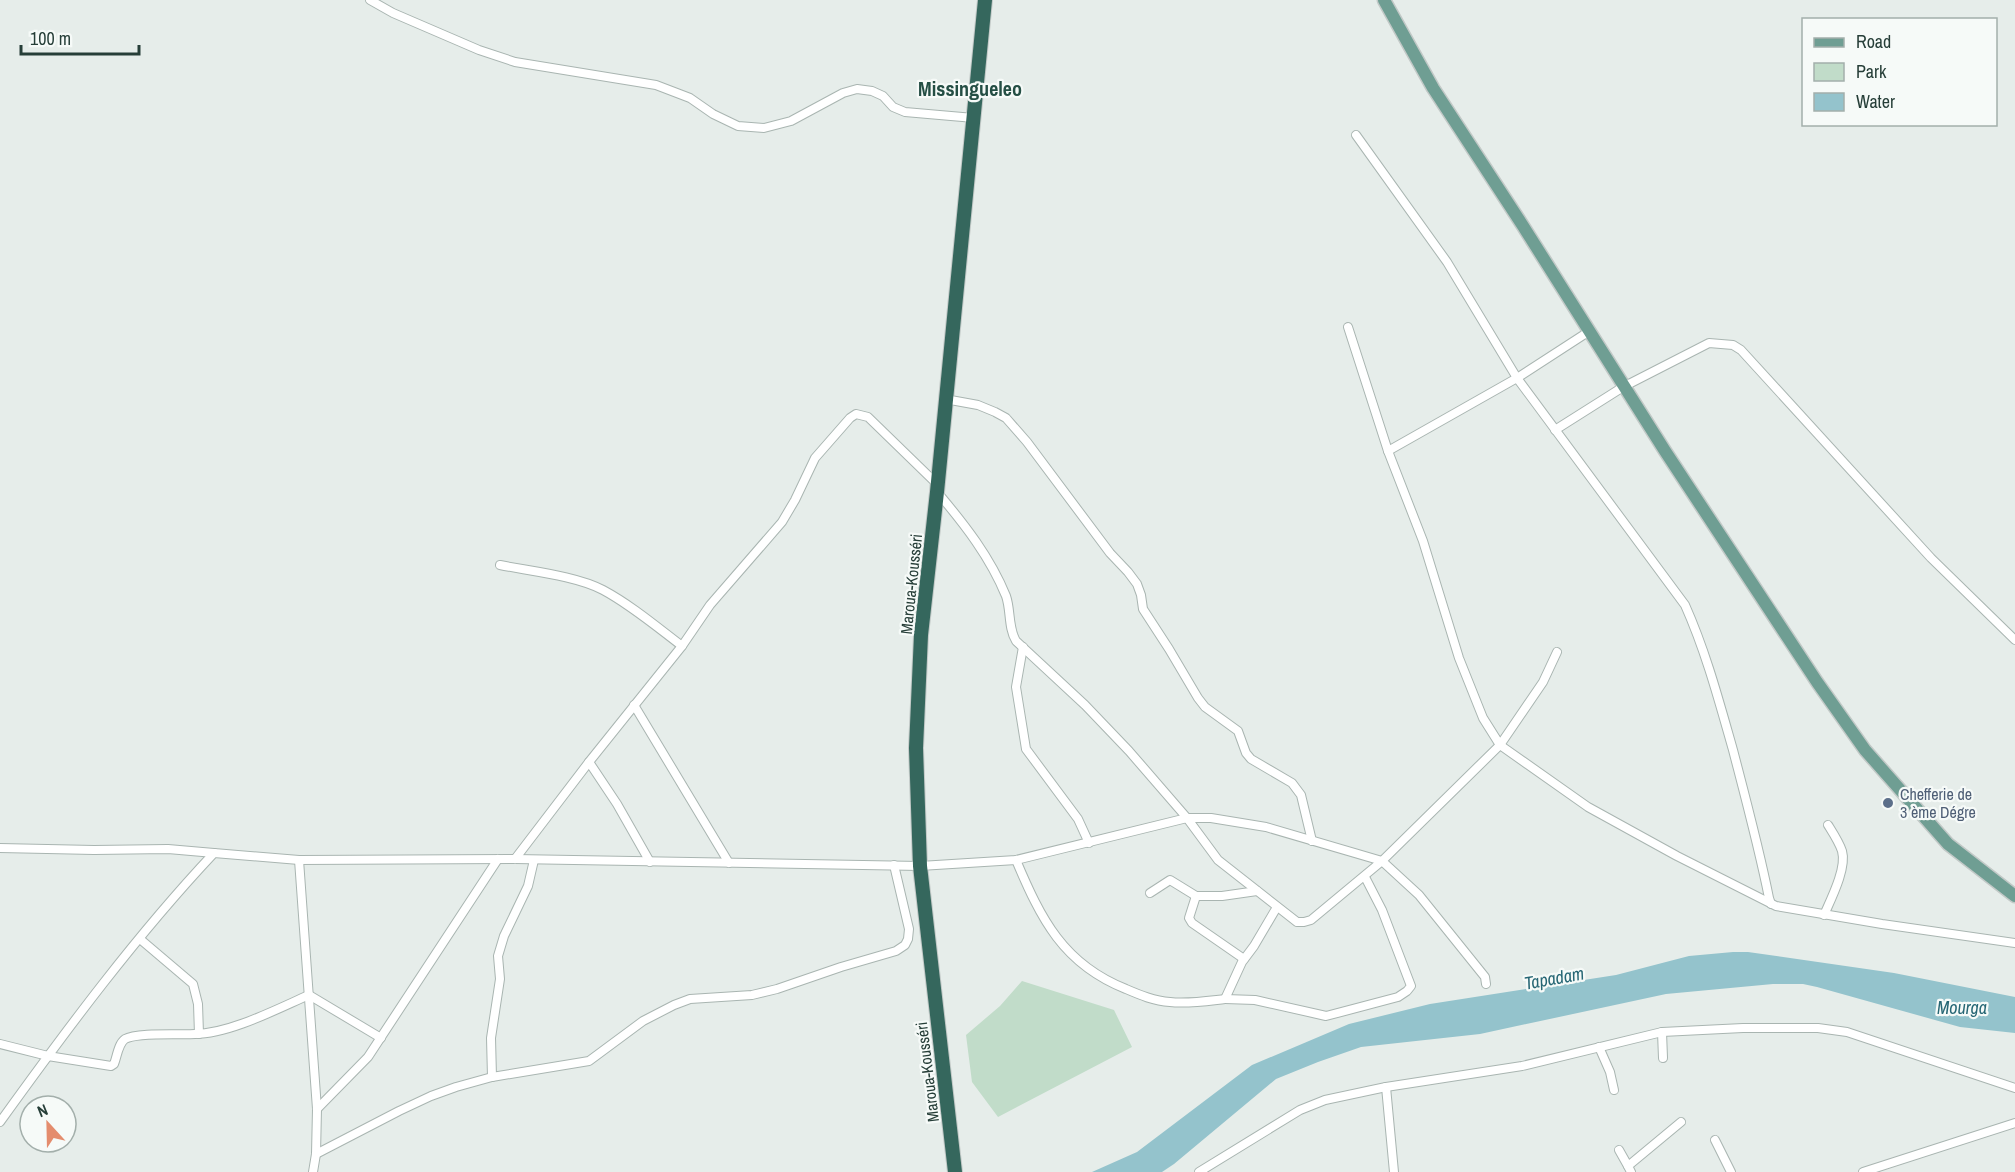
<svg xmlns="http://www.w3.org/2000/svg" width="2015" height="1172" font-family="'Archivo Narrow',sans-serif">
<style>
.green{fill:#c1dcc9}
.water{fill:#94c3cc}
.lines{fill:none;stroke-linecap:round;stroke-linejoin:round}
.street-casing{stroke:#a9b5b1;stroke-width:10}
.primary-casing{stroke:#c2c9c7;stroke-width:15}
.highway-casing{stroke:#c2c9c7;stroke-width:16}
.street{stroke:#fff;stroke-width:8}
.primary{stroke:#6f9e93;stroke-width:12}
.highway{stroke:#35675d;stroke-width:14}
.service-dot{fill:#5c6f8a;stroke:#f6faf8;stroke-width:2}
.labels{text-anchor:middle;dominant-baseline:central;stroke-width:4.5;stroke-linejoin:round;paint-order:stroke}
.street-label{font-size:16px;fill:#263e38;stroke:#f6faf8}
.service-label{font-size:16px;fill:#4e5e75;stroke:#f6faf8;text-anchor:start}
.water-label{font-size:18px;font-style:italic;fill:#266674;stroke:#f6faf8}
.quarter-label{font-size:20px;font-weight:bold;fill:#244e44;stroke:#f6faf8}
</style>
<rect width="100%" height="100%" fill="#e6edea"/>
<polygon class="green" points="1022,981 1114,1010 1132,1047 998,1117 972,1082 966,1035 1000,1006"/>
<polygon class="water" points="1733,952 1748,952 1894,973 2015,997 2015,1033 1960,1027 1817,987 1803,984 1773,984 1666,994 1480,1034 1361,1047 1318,1062 1276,1079 1174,1164 1162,1172 1092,1172 1137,1152 1252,1065 1349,1024 1430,1004 1616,975 1689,956"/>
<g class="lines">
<g class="street-casing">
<g id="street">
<polyline points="370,0 393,13 479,50 515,62 656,85 690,98 713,114 738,126 764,128 791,121 843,93 857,89 872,91 883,96 893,107 905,112 974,118"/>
<path d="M 1356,135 L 1447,262 L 1517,378 L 1685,605 C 1706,652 1719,701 1733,750 C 1746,800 1759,848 1769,898 L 1771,904"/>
<polyline points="1348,327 1388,451 1423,541 1459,658 1483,718 1500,745 1588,807 1677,856 1776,906 1882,924 2015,943"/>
<polyline points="945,399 978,405 995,412 1006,418 1027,442 1110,553 1128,572 1137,584 1141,595 1143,609 1169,649 1198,698 1205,707 1238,731 1246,753 1251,759 1292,783 1301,795 1312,841"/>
<polyline points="1555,430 1623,387 1709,343 1733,345 1741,350 1931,558 2015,640"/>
<polyline points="1388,451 1517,378 1588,332"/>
<path d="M 938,493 C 965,525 990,557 1006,596 C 1011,610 1008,628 1016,641 L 1085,705 L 1129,751 L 1187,818 L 1218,860 L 1297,922 L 1304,922 L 1311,920 L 1382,861 L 1500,745 L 1543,682 L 1557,652"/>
<path d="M 500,565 C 530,571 577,576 603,590 C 631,605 657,627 682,646"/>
<polyline points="1023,647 1016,687 1026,749 1078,819 1089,843"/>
<polyline points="634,705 729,863"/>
<polyline points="589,762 617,804 650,862"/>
<polyline points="0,848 94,850 168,849 214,853"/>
<polyline points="515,859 589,762 682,646 710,605 782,522 795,500 815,458 850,418 856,414 868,417 938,485"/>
<polyline points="299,860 317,1109 316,1154 313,1172"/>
<path d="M 1016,860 C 1041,919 1063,964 1126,989 C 1140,995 1154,1001 1170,1002 C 1188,1004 1207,1001 1225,999"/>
<polyline points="1150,893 1170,880 1196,896 1222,896 1257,891"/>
<polyline points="1196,896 1189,918 1192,923 1244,959"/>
<polyline points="1277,907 1254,946 1242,962 1225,999 1255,1000 1326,1016 1398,997 1407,991 1411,986 1382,910 1365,877"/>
<path d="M 1824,915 C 1831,899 1847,868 1842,851 C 1839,842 1833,833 1828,825"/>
<polyline points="140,939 193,984 198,1004 199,1034"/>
<polyline points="1662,1032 1663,1058"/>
<path d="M 0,1044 L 48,1056 L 111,1066 L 114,1064 C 117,1057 118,1044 125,1039 C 137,1032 180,1035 195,1034 C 229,1034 277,1009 309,995 L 381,1038"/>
<polyline points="1599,1047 1610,1072 1614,1090"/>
<polyline points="492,1077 491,1038 500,979 498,956 504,936 528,886 534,860"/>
<polyline points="1386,1087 1394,1172"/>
<polyline points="317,1109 368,1057 498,859"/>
<path d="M 0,1122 C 67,1029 136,936 214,853 L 299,860 L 515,859 L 920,866 L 1016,860 L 1187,818 L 1211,818 L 1266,827 L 1382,861 L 1419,895 L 1485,977 L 1486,984"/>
<polyline points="1715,1140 1731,1172"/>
<polyline points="1619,1150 1628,1166"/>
<polyline points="316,1154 399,1111 431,1096 456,1087 492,1077 589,1061 643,1021 674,1005 690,999 752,995 777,989 841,967 896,951 905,945 908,939 909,929 894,865"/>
<polyline points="1199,1172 1300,1110 1325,1100 1386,1087 1522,1066 1662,1032 1743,1028 1818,1028 1847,1032 2015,1088"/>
<polyline points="1631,1172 1628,1166 1681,1122"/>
<polyline points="1863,1172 2015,1123"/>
</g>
</g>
<g class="primary-casing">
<polyline id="primary" points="1384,0 1433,88 1523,226 1665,451 1817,682 1865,750 1948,844 2015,896"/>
</g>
<g class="highway-casing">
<polyline id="highway" points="955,1172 920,866 916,748 921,635 937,492 985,0"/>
</g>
<use href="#street" class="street"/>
<use href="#primary" class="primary"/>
<use href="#highway" class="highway"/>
</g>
<circle class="service-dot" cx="1888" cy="803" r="6"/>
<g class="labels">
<g class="street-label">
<text transform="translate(911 584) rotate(-84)">Maroua-Kousséri</text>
<text transform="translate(927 1072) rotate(-97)">Maroua-Kousséri</text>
</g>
<g class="service-label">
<text x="1900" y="794">Chefferie de<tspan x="1900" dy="18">3 ème Dégre</tspan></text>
</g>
<g class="water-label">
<text transform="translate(1554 978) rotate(-10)">Tapadam</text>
<text x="1962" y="1007">Mourga</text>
</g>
<g class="quarter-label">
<text x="970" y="88">Missingueleo</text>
</g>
</g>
<rect x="1802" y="18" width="195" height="108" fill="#f6faf8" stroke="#a3afab" stroke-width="1.5"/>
<rect x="1814" y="38" width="30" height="9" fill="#6f9e93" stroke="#a3afab" stroke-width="1.5"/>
<text x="1856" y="48" font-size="18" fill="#263e38">Road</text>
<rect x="1814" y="63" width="30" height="18" fill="#c1dcc9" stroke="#a3afab" stroke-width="1.5"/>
<text x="1856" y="78" font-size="18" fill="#263e38">Park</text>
<rect x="1814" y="93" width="30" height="18" fill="#94c3cc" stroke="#a3afab" stroke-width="1.5"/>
<text x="1856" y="108" font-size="18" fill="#263e38">Water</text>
<g transform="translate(48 1124) rotate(338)"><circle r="28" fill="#f6faf8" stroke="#a3afab" stroke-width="1.5"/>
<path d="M0-4.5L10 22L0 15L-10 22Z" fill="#e48c6d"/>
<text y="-9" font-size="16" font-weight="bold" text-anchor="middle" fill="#263e38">N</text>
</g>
<path d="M21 45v9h118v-9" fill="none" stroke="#263e38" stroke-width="3"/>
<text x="30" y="45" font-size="18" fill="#263e38" stroke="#f6faf8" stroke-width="4.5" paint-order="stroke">100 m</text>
</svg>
